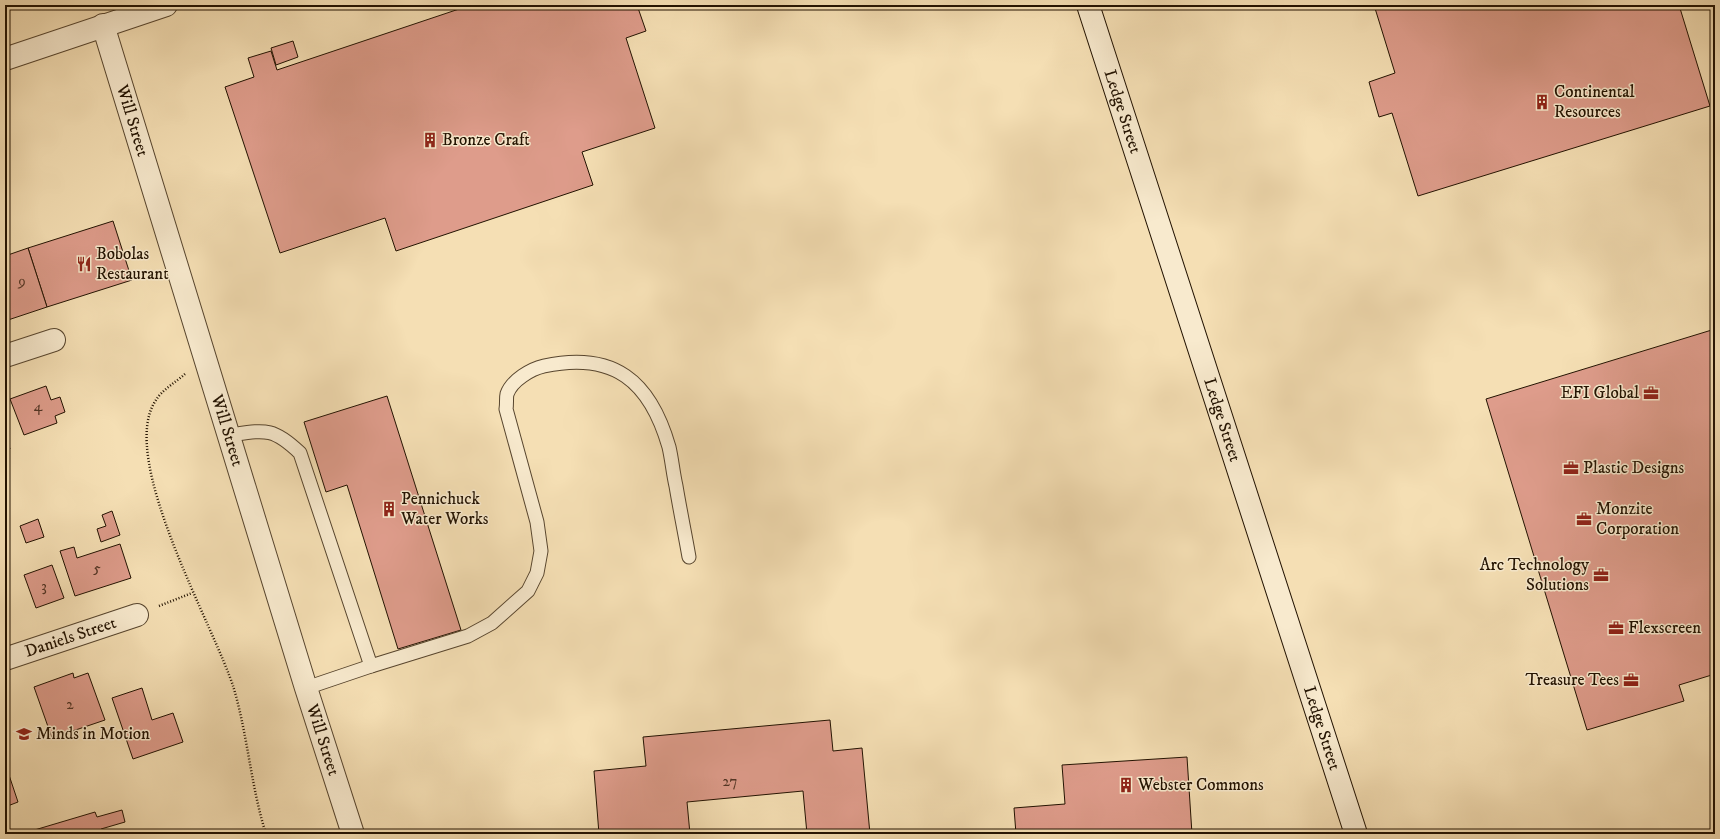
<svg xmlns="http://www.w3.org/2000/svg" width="1720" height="839" font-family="'IM FELL DW Pica',serif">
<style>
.building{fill:#de9c8b;stroke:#221201}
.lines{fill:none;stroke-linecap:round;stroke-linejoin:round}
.lane-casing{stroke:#57452e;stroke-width:15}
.street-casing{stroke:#57452e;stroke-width:24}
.secondary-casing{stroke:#221201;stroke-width:24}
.path{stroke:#221201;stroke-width:2.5;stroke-dasharray:1 2;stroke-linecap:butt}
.lane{stroke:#f8eace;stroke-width:13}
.street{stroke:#f8eace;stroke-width:22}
.secondary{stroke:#f8eace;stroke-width:22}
.labels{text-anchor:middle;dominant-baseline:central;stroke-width:3;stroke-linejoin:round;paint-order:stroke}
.number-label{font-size:15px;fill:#513424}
.poi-label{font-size:17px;fill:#221201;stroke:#f8eace;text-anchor:start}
.street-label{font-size:17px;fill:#221201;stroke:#f8eace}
</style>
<rect width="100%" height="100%" fill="#f5dfb4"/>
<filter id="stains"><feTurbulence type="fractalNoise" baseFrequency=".005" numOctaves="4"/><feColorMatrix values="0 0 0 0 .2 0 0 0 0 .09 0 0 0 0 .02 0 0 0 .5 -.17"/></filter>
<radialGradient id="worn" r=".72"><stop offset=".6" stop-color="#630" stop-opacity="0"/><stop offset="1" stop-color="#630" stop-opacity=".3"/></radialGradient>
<g class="building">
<polygon points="471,5 637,5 646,31 626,38 655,128 582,152 593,185 396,251 385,218 280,253 225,87 254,77 248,58 271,51 277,70"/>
<polygon points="1374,5 1679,5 1710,106 1418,196 1392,113 1379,117 1369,82 1395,73"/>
<polygon points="293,41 298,57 276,65 271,48"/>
<polygon points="113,221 132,280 47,307 28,248"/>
<polygon points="28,248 47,307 5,321 5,256"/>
<polygon points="1715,329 1715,636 1712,637 1715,646 1715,674 1679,685 1684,701 1587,730 1486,399"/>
<polygon points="46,386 51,400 60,397 65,412 55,416 57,423 24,435 10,399"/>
<polygon points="387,396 461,630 398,649 347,485 326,492 304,422"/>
<polygon points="5,433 10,449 5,451"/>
<polygon points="112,511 120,535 101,542 97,529 106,526 102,515"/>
<polygon points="38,519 44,537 26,543 20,526"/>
<polygon points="120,544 131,578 75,596 60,551 74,547 77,558"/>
<polygon points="52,565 64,598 36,608 24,575"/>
<polygon points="73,673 74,678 88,673 105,720 52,738 34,687"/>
<polygon points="142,688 152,720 173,713 183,742 133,759 112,698"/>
<polygon points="830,720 833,751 862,748 870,834 807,834 803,791 687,802 690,834 599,834 594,771 646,766 643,737"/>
<polygon points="1187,757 1192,834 1016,834 1014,808 1065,804 1062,765"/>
<polygon points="5,763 18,802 5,807"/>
<polygon points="122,810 125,822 101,829 102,834 21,834 95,812 97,817"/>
</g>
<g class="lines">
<g class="lane-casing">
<g id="lane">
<path d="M 230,435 C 265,430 273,427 300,453 L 371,666"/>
<path d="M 306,688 L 371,666 L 468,636 L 492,623 L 528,591 L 537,573 L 541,551 L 537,522 L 506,409 C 507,404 506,398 507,394 C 512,380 531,369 544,366 C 614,351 650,381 669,447 C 672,460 673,473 676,486 C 680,510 685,534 689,557"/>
</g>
</g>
<g class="street-casing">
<g id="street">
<path id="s1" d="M 103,25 L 306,688 L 353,834"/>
<polyline points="5,59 166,5"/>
<polyline points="5,356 54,340"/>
<path id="s2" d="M 5,659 L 137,615"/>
</g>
</g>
<g class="secondary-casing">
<g id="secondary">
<path id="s3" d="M 1088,5 L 1356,834"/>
</g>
</g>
<g class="path">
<path d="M 185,374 C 176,382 162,390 156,400 C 116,458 215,627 234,689 C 248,737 251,787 266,834"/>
<polyline points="159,606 192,593"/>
</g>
<use href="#lane" class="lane"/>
<use href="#street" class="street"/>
<use href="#secondary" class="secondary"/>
</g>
<defs>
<g id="building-bare" transform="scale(1.2)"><path d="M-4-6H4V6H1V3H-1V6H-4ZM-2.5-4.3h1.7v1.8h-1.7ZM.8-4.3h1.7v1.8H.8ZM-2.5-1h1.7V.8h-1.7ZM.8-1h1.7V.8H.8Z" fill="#8f2418" stroke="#f8eace" stroke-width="2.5" paint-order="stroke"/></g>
<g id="restaurant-bare" transform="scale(1.2)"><path d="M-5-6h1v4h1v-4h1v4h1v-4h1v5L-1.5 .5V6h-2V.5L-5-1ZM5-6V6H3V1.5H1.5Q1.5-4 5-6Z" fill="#8f2418" stroke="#f8eace" stroke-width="2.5" paint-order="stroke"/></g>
<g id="office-bare" transform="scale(1.2)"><path d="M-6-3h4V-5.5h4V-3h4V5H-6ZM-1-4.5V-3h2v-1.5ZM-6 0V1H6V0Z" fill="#8f2418" stroke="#f8eace" stroke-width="2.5" paint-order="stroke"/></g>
<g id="school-bare" transform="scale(1.2)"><path d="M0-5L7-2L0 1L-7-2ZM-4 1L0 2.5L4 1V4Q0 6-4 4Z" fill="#8f2418" stroke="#f8eace" stroke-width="2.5" paint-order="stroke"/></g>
</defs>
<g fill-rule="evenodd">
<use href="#building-bare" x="1542" y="102"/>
<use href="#building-bare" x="430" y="140"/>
<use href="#restaurant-bare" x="84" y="264"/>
<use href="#office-bare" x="1651" y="393"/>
<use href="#office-bare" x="1571" y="468"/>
<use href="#building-bare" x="389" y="509"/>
<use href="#office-bare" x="1584" y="519"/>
<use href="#office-bare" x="1601" y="575"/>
<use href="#office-bare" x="1616" y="628"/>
<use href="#office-bare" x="1631" y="680"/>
<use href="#school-bare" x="24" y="734"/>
<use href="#building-bare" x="1126" y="785"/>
</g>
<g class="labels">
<g class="number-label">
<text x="22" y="281">9</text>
<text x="38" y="406">4</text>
<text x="97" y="568">5</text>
<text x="44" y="586">3</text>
<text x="70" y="704">2</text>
<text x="730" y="781">27</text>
</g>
<g class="poi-label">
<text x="1554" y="92">Continental<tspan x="1554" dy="20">Resources</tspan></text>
<text x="442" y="140">Bronze Craft</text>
<text x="96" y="254">Bobolas<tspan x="96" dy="20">Restaurant</tspan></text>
<text x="1639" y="393" text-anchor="end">EFI Global</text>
<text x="1583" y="468">Plastic Designs</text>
<text x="401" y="499">Pennichuck<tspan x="401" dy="20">Water Works</tspan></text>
<text x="1596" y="509">Monzite<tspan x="1596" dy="20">Corporation</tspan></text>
<text x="1589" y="565" text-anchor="end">Arc Technology<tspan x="1589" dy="20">Solutions</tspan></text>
<text x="1628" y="628">Flexscreen</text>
<text x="1619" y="680" text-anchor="end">Treasure Tees</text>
<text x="36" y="734">Minds in Motion</text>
<text x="1138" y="785">Webster Commons</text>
</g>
<g class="street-label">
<text stroke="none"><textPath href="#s3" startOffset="112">Ledge Street</textPath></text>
<text stroke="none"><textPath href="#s1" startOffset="100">Will Street</textPath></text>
<text stroke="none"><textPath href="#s3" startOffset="436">Ledge Street</textPath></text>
<text stroke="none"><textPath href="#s1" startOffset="424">Will Street</textPath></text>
<text stroke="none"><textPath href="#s2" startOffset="69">Daniels Street</textPath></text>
<text stroke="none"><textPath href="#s3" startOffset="760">Ledge Street</textPath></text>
<text stroke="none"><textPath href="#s1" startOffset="748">Will Street</textPath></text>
</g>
</g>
<rect width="1720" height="839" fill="none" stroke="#f5dfb4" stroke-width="20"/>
<rect x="6" y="6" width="1708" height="827" fill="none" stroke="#221201" stroke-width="2"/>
<rect x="10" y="10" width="1700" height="819" fill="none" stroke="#221201"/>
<rect width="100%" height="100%" filter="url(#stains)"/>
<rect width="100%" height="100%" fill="url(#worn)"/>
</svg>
